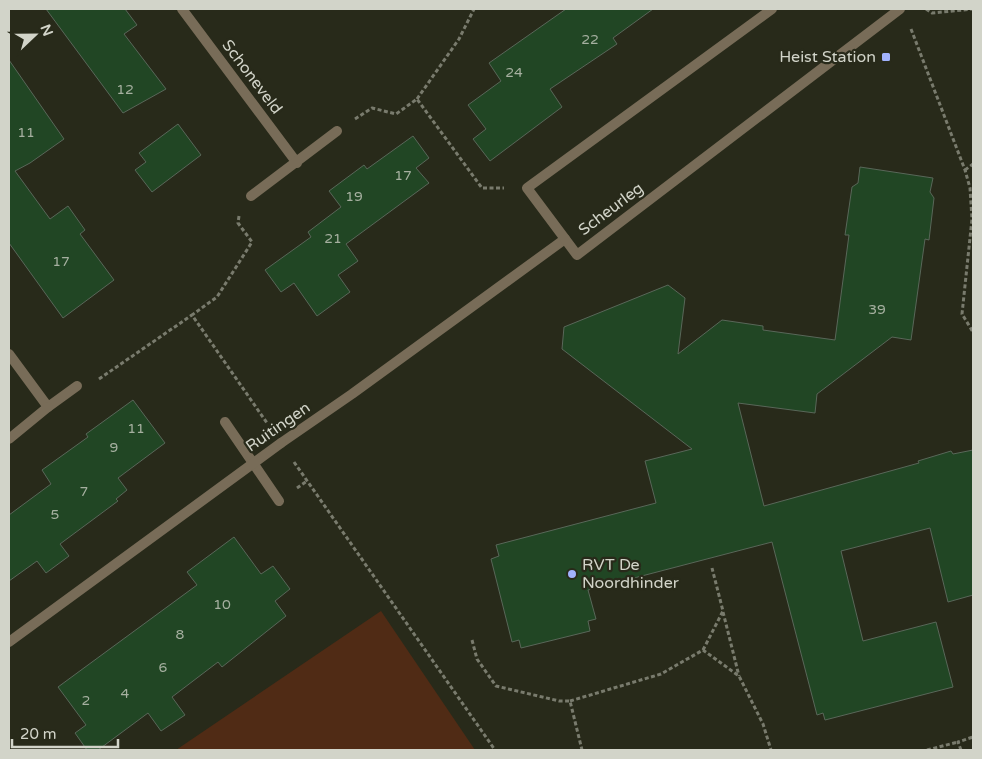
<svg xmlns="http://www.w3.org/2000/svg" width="982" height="759" font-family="'Varela Round',sans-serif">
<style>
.green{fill:#502b15}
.building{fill:#214624;stroke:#596759}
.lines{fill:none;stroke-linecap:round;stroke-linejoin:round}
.path{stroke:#797b6d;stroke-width:3;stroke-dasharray:4 2.5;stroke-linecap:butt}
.lane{stroke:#786c58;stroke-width:10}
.street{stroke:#786c58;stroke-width:10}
.poi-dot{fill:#a1b2fd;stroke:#282a1a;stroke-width:2}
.labels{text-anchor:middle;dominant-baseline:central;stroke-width:4.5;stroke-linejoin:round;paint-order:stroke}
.number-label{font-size:14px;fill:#a6b0a0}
.poi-label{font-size:16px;fill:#d2d4c9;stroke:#282a1a;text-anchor:end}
.street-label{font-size:16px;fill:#d2d4c9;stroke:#282a1a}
</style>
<rect width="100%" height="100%" fill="#282a1a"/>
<polygon class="green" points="381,611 475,750 176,750"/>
<g class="building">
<polygon points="46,9 125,9 137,25 124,34 166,89 123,113"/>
<polygon points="566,9 653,9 613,38 617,44 550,89 562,107 490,161 473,139 486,129 468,105 501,81 489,63"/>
<polygon points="9,60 64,139 30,163 15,171 50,219 68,206 85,230 80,234 114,280 63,318 9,243"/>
<polygon points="178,124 201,155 152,192 135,170 146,162 139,153"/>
<polygon points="413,136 429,158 416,168 429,183 346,244 358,261 338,275 350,292 317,316 294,283 281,292 265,270 311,237 308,232 341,207 329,191 364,165 367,169"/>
<polygon points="860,167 933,178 930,192 934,198 929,240 925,239 911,340 892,337 817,394 815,413 738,403 764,506 919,463 918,461 951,451 953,454 973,450 973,595 948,602 930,528 841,551 863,641 936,622 953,687 825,720 823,713 817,715 772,542 588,590 596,619 588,621 590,631 521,648 519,640 512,642 491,559 499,556 496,545 656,503 645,461 692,449 562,349 564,327 668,285 685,298 678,354 722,320 763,326 763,330 835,340 849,235 845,235 852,187 858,183"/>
<polygon points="133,400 165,443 118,478 127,490 116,499 118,501 60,544 69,556 46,573 37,561 9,581 9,515 51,484 42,470 88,437 86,434"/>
<polygon points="234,537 261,574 273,566 290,589 275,601 286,616 222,667 218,662 172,697 185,715 161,731 148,713 98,750 87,750 75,733 86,725 58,687 197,585 187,572"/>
</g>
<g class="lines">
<g class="path">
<polyline points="926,9 932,13 973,9"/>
<polyline points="911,29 965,170 970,188 972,219 962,314 973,332"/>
<polyline points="417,99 459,39 474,9"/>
<polyline points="355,119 372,108 396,114 417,99 482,188 504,188"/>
<polyline points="965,170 973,164"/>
<polyline points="239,216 238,223 252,242 217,297 192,315 267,423"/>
<polyline points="99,379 192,315"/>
<polyline points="294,462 495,750"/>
<polyline points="297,488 307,481"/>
<polyline points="723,612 739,676"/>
<polyline points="472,640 477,659 496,686 559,701 570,701 582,750"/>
<polyline points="703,650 723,611 712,568"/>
<polyline points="570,701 661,674 703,650 739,676 763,724 771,750"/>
<polyline points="927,750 958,742"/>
<polyline points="961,750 958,742 973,737"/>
</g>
<g class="lane">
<polyline points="225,422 279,501"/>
<polyline points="281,443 352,394 565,239"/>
</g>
<g class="street">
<polyline points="182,9 297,163"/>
<polyline points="772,9 527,188 577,255 900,9"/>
<polyline points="251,196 337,131"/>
<polyline points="9,354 48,407 77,386"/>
<polyline points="9,439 48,407"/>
<polyline points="9,642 281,443"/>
</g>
</g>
<g class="poi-dot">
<rect x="881" y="52" width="10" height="10" rx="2.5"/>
<circle cx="572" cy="574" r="5"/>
</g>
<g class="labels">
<g class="number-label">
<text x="590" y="39">22</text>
<text x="514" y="72">24</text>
<text x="125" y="89">12</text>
<text x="26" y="132">11</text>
<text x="403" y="175">17</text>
<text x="354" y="196">19</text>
<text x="333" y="238">21</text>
<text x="61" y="261">17</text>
<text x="877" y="309">39</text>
<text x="136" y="428">11</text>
<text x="114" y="447">9</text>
<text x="84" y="491">7</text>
<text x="55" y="514">5</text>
<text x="222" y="604">10</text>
<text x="180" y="634">8</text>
<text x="163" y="667">6</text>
<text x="125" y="693">4</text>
<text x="86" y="700">2</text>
</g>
<g class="poi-label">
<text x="876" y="57">Heist Station</text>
<text x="582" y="565" text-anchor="start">RVT De<tspan x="582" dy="18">Noordhinder</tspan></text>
</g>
<g class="street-label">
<text transform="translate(252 77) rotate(53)">Schoneveld</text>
<text transform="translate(611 209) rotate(-37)">Scheurleg</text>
<text transform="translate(278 427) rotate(-35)">Ruitingen</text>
</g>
</g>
<rect width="982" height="759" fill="none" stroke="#d2d4c9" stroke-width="20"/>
<g transform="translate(35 35) rotate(68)" stroke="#282a1a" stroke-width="4" paint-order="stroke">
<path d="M0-4L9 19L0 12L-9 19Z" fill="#d2d4c9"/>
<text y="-8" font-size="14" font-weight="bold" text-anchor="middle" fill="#d2d4c9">N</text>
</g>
<path d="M12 739v8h106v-8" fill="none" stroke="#d2d4c9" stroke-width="2.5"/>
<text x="20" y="739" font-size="15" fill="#d2d4c9" stroke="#282a1a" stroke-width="4" paint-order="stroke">20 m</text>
</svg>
